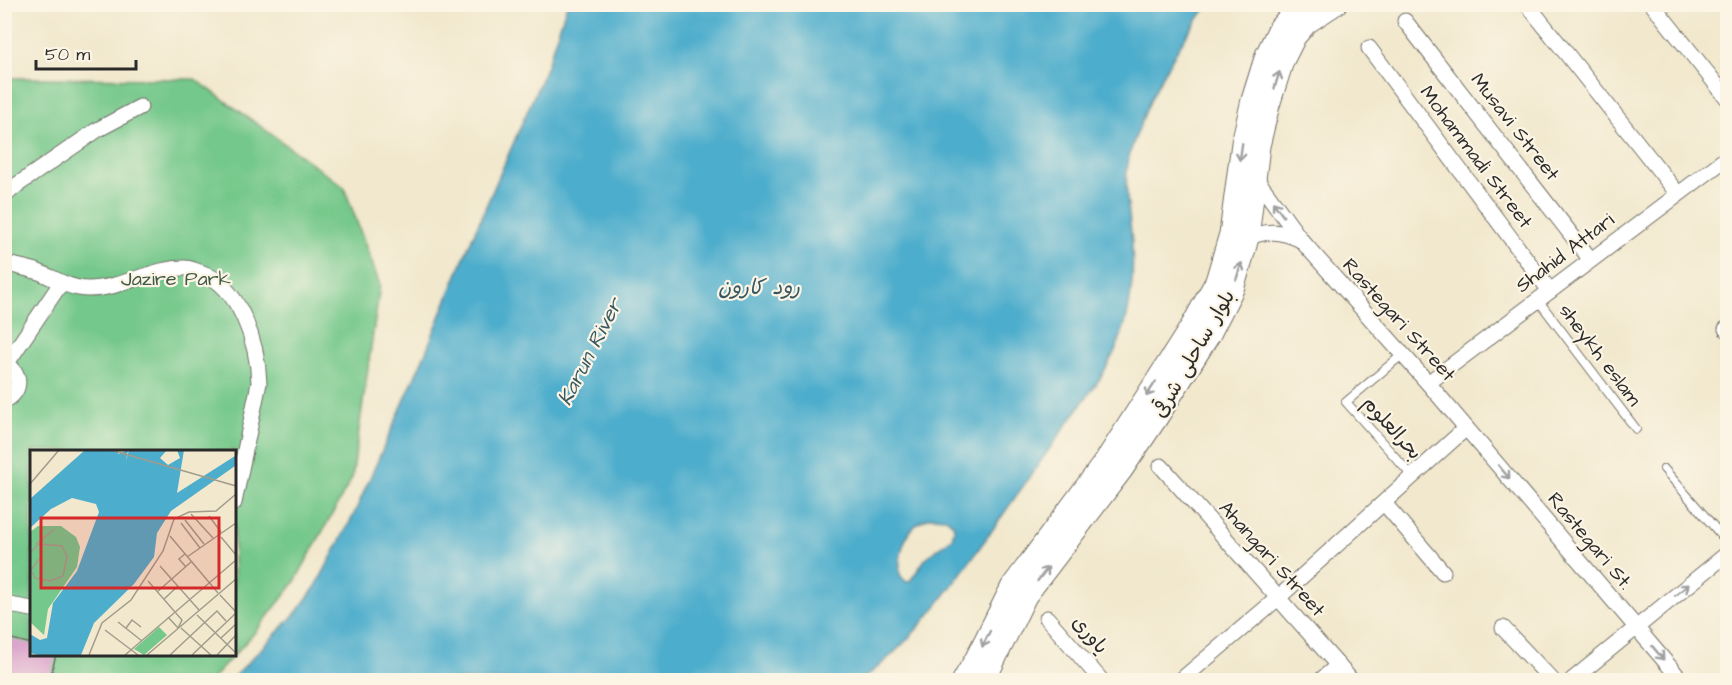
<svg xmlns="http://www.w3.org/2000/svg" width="1732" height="685" font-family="'Architects Daughter','Playpen Sans Arabic',sans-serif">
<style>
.green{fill:#74c88b;stroke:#507a5b;stroke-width:1.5;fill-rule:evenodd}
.water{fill:#4dadcc;stroke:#3c6c7c;stroke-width:1.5;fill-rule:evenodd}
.building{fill:#d79bc9}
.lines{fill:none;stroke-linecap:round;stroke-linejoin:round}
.lane-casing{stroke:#706d64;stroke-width:10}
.street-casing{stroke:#706d64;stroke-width:17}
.secondary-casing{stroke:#706d64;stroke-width:23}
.lane{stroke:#fff;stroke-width:8}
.street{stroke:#fff;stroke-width:15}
.secondary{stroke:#fff;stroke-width:21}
.oneway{stroke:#a0a0a0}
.labels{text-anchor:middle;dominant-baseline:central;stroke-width:4.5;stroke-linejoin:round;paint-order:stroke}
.street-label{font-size:20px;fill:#2b2b2b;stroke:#fcf5e5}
.park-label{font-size:20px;fill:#415a48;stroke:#fcf5e5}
.water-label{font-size:21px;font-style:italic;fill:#375863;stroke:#fcf5e5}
.inset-road{fill:none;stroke:#a29c8c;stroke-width:1.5}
.view{fill:#d62828;fill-opacity:0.15;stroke:#d62828;stroke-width:3}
.inset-edge{fill:none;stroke:#2b2b2b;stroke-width:3}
</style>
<rect width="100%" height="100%" fill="#fcf5e5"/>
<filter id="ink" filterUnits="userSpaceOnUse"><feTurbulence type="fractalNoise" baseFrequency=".0167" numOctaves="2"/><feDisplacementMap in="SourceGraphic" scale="12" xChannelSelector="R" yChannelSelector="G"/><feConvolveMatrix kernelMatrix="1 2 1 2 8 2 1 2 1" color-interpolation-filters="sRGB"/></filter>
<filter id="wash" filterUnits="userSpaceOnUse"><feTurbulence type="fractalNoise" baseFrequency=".008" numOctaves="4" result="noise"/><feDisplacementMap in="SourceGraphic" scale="24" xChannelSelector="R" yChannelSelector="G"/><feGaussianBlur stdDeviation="1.35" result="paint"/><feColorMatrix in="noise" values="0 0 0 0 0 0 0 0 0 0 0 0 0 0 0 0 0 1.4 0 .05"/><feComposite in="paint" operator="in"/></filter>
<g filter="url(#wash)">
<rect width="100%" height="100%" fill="#f1e8cd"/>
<path class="green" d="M 5,78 L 195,79 L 344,187 L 380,285 L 352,478 L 294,583 L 257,630 L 211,680 L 5,680 ZM 32,451 L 234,451 L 234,654 L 32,654 Z"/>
<path class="water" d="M 567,5 L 1208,5 C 1180,42 1155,84 1139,128 C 1135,139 1129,151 1128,163 C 1123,190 1131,218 1132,245 C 1134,278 1131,313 1118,344 C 1113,356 1106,368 1099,380 C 1063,429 1028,479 993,529 C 955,582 914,643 861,680 L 231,680 L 296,613 L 316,586 L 354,514 L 425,354 L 467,250 L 546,68 ZM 931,517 L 946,518 L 953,524 L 954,530 L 952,538 L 926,558 L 910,581 L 906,582 L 900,575 C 898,552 906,524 931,517 Z"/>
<g id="blocks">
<polygon class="building" points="4,637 32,644 32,654 56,654 50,680 4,680"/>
</g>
</g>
<g filter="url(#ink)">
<use href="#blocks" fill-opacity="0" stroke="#706d64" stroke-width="1.5"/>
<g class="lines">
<g class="lane-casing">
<g id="lane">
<polyline points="1538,300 1636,429"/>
<polyline points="1403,354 1346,402 1413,477"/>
<polyline points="1664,469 1728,543"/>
</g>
</g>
<g class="street-casing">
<g id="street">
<polyline points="1527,4 1678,194"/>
<polyline points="1652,4 1728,99"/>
<polyline points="1405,21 1591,260"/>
<polyline points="1369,48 1550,291"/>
<polyline points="1255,177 1301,240 1428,383 1681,680"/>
<polyline points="4,196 17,185 97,130 140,107"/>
<path d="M 1248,238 C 1267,229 1282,231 1301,240"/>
<path d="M 4,263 C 15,266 26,268 36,271 C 53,277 69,289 88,289 C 122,289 154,267 186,268 C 191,268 195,271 200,272 C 240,285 258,345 259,383 L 234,503"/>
<polyline points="1726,329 1728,330"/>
<path d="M 4,362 C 22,372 23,392 4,401"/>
<polyline points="7,363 61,283"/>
<polyline points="1428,383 1728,157"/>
<polyline points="1161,466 1351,680"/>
<polyline points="1384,503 1443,572"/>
<polyline points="4,604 32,609"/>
<polyline points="1047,618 1101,680"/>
<polyline points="1503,628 1552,680"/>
<polyline points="1181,680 1278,598 1466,428"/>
<polyline points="1321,680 1338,665"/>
<polyline points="1572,680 1728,553"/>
</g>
</g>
<g class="secondary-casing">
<g id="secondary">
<polyline points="963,680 976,658 1012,586 1107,458 1192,325 1216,281 1230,234 1242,143 1252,100 1266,55 1279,28 1295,10 1302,4"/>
<polyline points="985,680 1026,596 1122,470 1157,418 1210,334 1233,289 1241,263 1248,238 1259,146 1269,105 1283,61 1295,37 1307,23 1336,4"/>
</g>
</g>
<use href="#lane" class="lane"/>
<use href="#street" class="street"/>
<use href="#secondary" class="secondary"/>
</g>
<defs><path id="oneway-shaft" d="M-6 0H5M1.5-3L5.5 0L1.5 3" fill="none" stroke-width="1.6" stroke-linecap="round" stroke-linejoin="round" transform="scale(1.5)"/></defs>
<g class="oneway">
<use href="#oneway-shaft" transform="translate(1277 80) rotate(-73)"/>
<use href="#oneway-shaft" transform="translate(1241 152) rotate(98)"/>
<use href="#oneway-shaft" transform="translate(1278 209) rotate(-126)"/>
<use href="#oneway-shaft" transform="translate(1239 271) rotate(-72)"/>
<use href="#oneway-shaft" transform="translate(1151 389) rotate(123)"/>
<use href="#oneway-shaft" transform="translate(1504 472) rotate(50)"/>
<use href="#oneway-shaft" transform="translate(1043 574) rotate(-52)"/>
<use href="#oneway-shaft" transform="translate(1682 590) rotate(-39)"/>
<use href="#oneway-shaft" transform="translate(986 639) rotate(116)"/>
<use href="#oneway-shaft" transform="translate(1658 653) rotate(50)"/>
</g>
</g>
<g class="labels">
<g class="street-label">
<text transform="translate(1515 127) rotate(52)">Musavi Street</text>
<text transform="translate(1476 157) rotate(53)">Mohammadi Street</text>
<text transform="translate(1565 253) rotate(-37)">Shahid Attari</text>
<text transform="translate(1399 320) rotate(48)">Rastegari Street</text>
<text transform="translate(1194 354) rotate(-60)">بلوار ساحلی شرقی</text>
<text transform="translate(1600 355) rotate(53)">sheykh eslam</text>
<text transform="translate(1392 428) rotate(48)">بحرالعلوم</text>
<text transform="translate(1590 541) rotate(50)">Rastegari St.</text>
<text transform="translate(1272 559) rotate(48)">Ahangari Street</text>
<text transform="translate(1090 635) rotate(49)">یاوری</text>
</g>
<g class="park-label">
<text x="176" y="279">Jazire Park</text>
</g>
<g class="water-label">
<text x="759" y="287">رود کارون</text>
<text transform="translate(590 352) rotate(-63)">Karun River</text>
</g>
</g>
<g transform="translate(30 450)">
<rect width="206" height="206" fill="#f1e8cd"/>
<path d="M 8,76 L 31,76 L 46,87 L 50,97 L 47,117 L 18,159 L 14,185 L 0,172 L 0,82 ZM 129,177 L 137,185 L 114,205 L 104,199 Z" fill="#74c88b"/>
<path d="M 55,0 L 88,0 L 88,4 L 98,0 L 96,11 L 99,0 L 137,0 L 130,8 L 138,15 L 150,8 L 147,0 L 154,0 L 147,43 L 205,6 L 205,16 L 141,61 L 127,83 L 124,107 L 104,134 L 64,173 L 51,205 L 8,205 L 0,203 L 0,184 L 10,190 L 17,188 L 23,153 L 47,121 L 69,62 L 66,54 L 42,48 L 21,59 L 0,78 L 0,49 Z" fill="#4dadcc"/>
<path class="inset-road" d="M 81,0 L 206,36M 0,34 L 29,0M 161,64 L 183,88M 179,66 L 191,82M 155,70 L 174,94M 151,73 L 170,98M 140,86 L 188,143M 191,87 L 206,105M 6,94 L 25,79M 0,103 L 9,94 L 32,96 L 37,107 L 33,126 L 20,131 L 5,128 L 1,120 L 9,109M 155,104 L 149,109 L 156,117M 157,107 L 206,73M 130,116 L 169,160M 118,131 L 152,170 L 148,178 L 138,167M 127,142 L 161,112M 190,145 L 206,162M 134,149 L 148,136M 167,165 L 206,203M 88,172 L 112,191M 96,178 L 102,170 L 111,177M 151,178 L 181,205M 75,180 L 108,205M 191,188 L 206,174M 59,205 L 72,173 L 101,150 L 133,101 L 144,69 L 159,62 L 186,61 L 206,44M 95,205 L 206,110M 117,205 L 206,129M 140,205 L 187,161 L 196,171M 162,205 L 206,163M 187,205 L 206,185"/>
<path class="view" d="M 11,68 L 189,68 L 189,138 L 11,138 Z"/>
<rect width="206" height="206" class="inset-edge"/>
</g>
<rect width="1732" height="685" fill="none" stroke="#fcf5e5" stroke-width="24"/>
<path d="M36 60v9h100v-9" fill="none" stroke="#2b2b2b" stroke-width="3"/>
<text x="45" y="60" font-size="18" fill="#2b2b2b" stroke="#fcf5e5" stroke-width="4.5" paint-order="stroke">50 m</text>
</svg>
